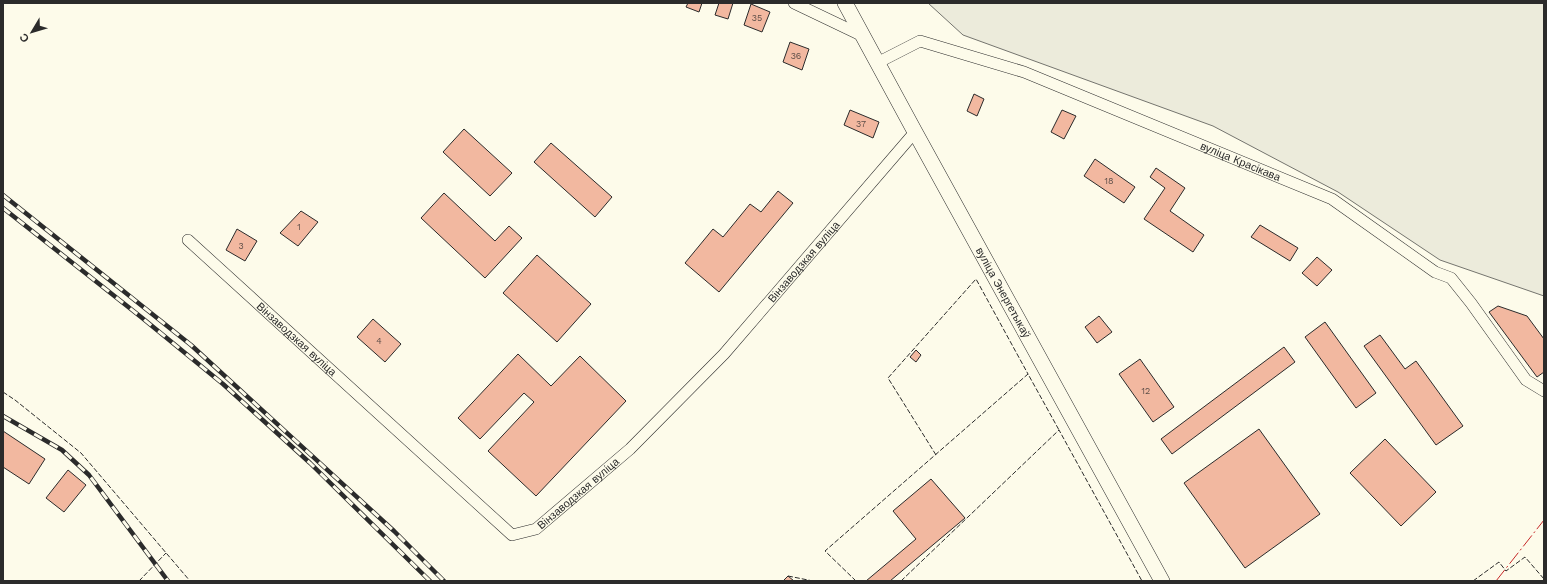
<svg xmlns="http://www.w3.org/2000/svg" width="1547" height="584" font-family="'Work Sans',sans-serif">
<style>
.green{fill:#ecebdb;stroke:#74746e}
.building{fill:#f2b8a0;stroke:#2b2b2b}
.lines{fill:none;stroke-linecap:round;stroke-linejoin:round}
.minor-casing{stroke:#2b2b2b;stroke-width:12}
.secondary-casing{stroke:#2b2b2b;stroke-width:16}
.minor{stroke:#fdfbea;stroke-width:11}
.secondary{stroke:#fdfbea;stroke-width:15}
.rail-casing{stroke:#2b2b2b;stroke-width:4.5}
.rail{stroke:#fdfbea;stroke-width:3;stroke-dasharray:9;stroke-linecap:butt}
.fence{stroke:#2b2b2b;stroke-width:1;stroke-dasharray:5 2;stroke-linecap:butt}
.power{stroke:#c62828;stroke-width:1;stroke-dasharray:14 3 2 3;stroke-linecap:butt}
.labels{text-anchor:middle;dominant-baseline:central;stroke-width:3;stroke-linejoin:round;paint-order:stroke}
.number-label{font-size:9px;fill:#5d4e48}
.street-label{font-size:11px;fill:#2b2b2b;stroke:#fdfbea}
</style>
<rect width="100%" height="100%" fill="#fdfbea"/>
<polygon class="green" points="928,3 1544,3 1544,296 1440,260 1338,192 1213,126 963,35"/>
<g class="building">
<polygon points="688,3 702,3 699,12 686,7"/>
<polygon points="719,3 733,3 728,19 715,15"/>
<polygon points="751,4 770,12 762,32 744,25"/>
<polygon points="790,42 809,49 802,70 783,62"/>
<polygon points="974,94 984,99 977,116 967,111"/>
<polygon points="850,110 879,122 873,138 844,125"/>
<polygon points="1062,110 1076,116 1064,139 1051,132"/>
<polygon points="464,129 512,173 490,196 443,152"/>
<polygon points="551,143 612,197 595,217 534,162"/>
<polygon points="1095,159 1135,187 1124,203 1084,176"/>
<polygon points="1156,168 1185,188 1170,211 1204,235 1193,252 1144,219 1165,188 1150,177"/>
<polygon points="778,191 793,203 719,292 685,263 713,229 723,237 750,204 761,212"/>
<polygon points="444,193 495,241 509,226 522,238 485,278 421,218"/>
<polygon points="301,211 318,222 298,246 280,233"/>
<polygon points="1260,225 1298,248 1290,261 1251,237"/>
<polygon points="237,229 257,241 245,261 226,250"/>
<polygon points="537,255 591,304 557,342 503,293"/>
<polygon points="1317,257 1332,270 1317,286 1302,273"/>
<polygon points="1498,306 1527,316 1544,339 1544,372 1537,377 1489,312"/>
<polygon points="1099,316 1112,332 1097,343 1085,327"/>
<polygon points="373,319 401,344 385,362 357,337"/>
<polygon points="1325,322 1376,393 1356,408 1305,337"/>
<polygon points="1380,335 1405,369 1416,361 1463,426 1436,445 1364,346"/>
<polygon points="1284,347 1295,362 1172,454 1161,439"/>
<polygon points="916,350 921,355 916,362 910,357"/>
<polygon points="518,354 551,386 580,356 626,401 536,496 488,451 534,402 524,393 480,439 458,418"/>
<polygon points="1140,359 1174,407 1153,422 1119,374"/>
<polygon points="1259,429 1320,514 1245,568 1184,483"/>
<polygon points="3,431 45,459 29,484 3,467"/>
<polygon points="1385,439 1436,492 1401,526 1350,473"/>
<polygon points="68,470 86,485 64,512 46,498"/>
<polygon points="931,479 965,518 890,581 866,581 916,539 893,511"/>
<polygon points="788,576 794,581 783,581"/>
</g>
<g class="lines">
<g class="minor-casing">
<g id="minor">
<polyline points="794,3 863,36"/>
<path id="s1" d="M 877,63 L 920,41 L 1024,72 L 1332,199 L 1435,272 L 1451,278 L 1471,303 L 1526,380 L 1544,391"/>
<path id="s2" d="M 188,240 L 512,535 L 536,529 L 630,449 L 724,354 L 915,132"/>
</g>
</g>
<g class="secondary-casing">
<g id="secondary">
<path id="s3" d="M 845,3 L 915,132 L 1162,581"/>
</g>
</g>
<use href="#minor" class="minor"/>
<use href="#secondary" class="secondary"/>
<g class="rail-casing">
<g id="rail">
<polyline points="3,195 191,345 394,531 444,581"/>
<polyline points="3,208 141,317 223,384 310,463 430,581"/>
<polyline points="3,416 62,450 89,475 168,581"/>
</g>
</g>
<use href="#rail" class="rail"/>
<g class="fence">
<polyline points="3,392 15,400 81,453 190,581"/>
<polyline points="936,455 888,378 976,279 1028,374"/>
<polyline points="788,576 813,581"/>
<polyline points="139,581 166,553"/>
<polyline points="856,581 825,551 1028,374 1059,430"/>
<polyline points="901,581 1059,430 1142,581"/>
<polyline points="1473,581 1499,562 1506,571 1525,557 1544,579"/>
</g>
<polyline class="power" points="1496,581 1544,520"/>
</g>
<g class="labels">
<g class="number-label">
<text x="757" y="18">35</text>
<text x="796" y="56">36</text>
<text x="861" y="124">37</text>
<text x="1109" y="181">18</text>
<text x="299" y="227">1</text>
<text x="241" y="246">3</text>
<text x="379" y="341">4</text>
<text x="1146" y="391">12</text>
</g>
<g class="street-label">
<text stroke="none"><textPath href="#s1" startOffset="391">вуліца Красікава</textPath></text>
<text stroke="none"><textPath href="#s2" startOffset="842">Вінзаводзкая вуліца</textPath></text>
<text stroke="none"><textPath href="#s3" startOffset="330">вуліца Энергетыкаў</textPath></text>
<text stroke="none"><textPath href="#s2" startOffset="147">Вінзаводзкая вуліца</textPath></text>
<text stroke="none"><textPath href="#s2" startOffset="518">Вінзаводзкая вуліца</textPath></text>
</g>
</g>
<rect width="1547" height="584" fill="none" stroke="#2b2b2b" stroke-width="8"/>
<g transform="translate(32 32) rotate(232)" stroke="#fdfbea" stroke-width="3" paint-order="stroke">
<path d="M0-3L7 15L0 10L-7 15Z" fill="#2b2b2b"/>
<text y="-6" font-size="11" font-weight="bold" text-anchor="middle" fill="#2b2b2b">С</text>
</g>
</svg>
